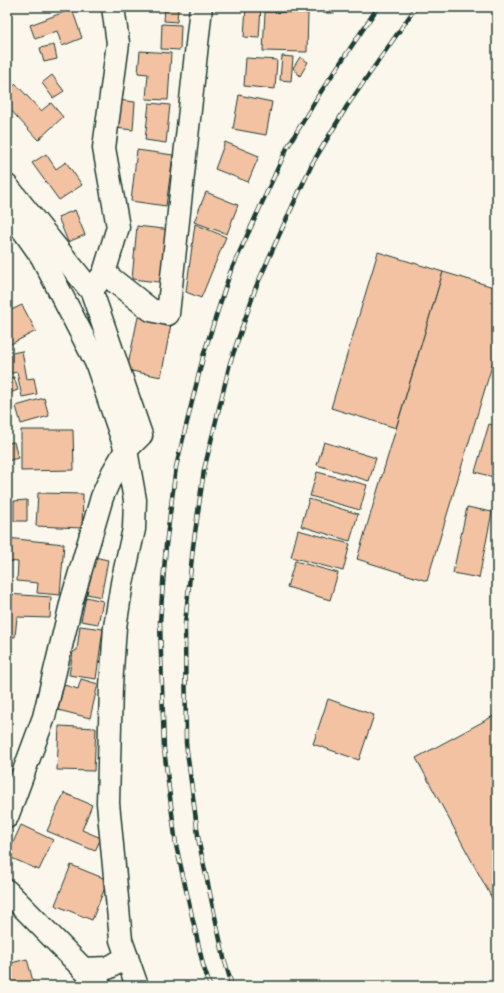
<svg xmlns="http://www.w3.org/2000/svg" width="504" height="993" font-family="'Playpen Sans',sans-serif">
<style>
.building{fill:#f3c2a3;stroke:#1f3d34}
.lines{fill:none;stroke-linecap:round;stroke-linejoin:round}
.street-casing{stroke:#1f3d34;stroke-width:25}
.street{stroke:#fbf7ec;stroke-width:22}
.rail-casing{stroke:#1f3d34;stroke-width:4.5}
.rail{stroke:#fbf7ec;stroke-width:3;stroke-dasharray:9;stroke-linecap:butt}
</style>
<rect width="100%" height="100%" fill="#fbf7ec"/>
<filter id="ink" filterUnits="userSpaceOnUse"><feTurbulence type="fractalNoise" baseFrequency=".025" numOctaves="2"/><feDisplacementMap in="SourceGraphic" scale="8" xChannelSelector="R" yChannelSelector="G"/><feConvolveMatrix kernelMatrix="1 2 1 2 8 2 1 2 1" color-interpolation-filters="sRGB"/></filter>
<g filter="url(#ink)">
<g class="building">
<polygon points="165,7 178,7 177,22 164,21"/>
<polygon points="246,7 261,7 259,38 244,37"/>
<rect x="323" y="7" width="11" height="6"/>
<polygon points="72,9 82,38 62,46 57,31 35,39 30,25"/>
<polygon points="265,12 308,13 307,52 263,51"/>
<polygon points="162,24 181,25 180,50 161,49"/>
<polygon points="54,45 57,59 44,62 40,48"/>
<polygon points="140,51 171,53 168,100 146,99 148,74 138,73"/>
<polygon points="282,56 293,57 291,81 280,80"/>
<polygon points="300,57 308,62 300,76 293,68"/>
<polygon points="246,58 277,60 275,89 244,86"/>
<polygon points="52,75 64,91 53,98 42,83"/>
<polygon points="16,84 41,111 51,103 63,117 38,140 7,106 7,92"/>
<polygon points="239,95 272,102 266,135 233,129"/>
<polygon points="118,100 135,102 133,130 115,128"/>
<polygon points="149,103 170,105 166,143 145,140"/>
<polygon points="225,142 259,156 248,182 215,169"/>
<polygon points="137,150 173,155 166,206 131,201"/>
<polygon points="46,154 56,169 66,162 82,185 59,200 32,163"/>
<polygon points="206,192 238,205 227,234 194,222"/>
<polygon points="75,210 85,235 68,242 58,217"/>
<polygon points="195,224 226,237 201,298 186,292"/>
<polygon points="137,226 172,230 167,283 132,279"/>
<polygon points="378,252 443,272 396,428 331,408"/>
<polygon points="443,272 497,288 497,349 427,581 357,559"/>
<polygon points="22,305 36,331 9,345 7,342 7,312"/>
<polygon points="138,317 171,324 161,377 127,370"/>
<polygon points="22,351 27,379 34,378 37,394 22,397 17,372 7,374 7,354"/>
<polygon points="14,377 18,390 7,394 7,378"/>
<polygon points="44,398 49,416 21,424 16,406"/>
<polygon points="489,424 497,426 497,478 475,472"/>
<polygon points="21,430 73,430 74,470 21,471"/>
<polygon points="14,442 18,458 7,461 7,443"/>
<polygon points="324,442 376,458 369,481 317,465"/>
<polygon points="317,472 367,485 360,510 310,496"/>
<polygon points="38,493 83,494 82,528 36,526"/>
<polygon points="309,499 358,514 350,541 301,526"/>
<polygon points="27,500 27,521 14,521 14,501"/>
<polygon points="467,507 492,512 479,578 453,573"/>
<polygon points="298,530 350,544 343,571 291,557"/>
<polygon points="7,538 64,544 60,595 37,593 38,583 17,581 18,562 7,561"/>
<polygon points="94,557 108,560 101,597 87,594"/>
<polygon points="295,561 338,573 330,600 287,587"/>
<polygon points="7,594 51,597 50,618 17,617 15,637 7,636"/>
<polygon points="86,597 103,601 98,624 81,621"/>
<polygon points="80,626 103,629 96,679 69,675 73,652 77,650"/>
<polygon points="81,679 98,684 90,718 58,710 64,685 78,689"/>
<polygon points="328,699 374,715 359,760 313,744"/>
<polygon points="497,714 497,901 494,902 416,758"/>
<polygon points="59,726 96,728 94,771 57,770"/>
<polygon points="64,793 92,805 82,830 101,838 95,851 47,831"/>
<polygon points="21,825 53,840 39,870 7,856"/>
<polygon points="71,865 108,880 92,920 55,905"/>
<polygon points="7,951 11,963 27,959 33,981 27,983 27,986 7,986"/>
</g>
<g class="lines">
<g class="street-casing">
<g id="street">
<polyline points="7,186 92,292 141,435 126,450 113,472 102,497 72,600 44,717 7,817"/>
<polyline points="7,207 42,257 96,362 126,450 135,500 134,529 122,583 115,627 111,686 108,803 121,940 137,986"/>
<polyline points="104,273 151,310 168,314 201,7"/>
<polyline points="96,285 104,273 118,227 104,148 118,43 113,7"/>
<polyline points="7,891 100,986"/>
<polyline points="83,969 108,968 127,957"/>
</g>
</g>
<use href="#street" class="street"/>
<g class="rail-casing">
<g id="rail">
<polyline points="210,986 203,965 176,845 164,749 160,622 166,545 176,467 204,353 230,273 287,148 320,93 378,7"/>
<polyline points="232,986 224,958 199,843 186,743 185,624 193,547 204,470 230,363 256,287 280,233 312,164 347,106 416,7"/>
</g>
</g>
<use href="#rail" class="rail"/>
</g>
</g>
<rect width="504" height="993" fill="none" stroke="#fbf7ec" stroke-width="24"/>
<rect x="12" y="12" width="480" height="969" fill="none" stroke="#1f3d34" stroke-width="1.5" filter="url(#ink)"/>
</svg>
